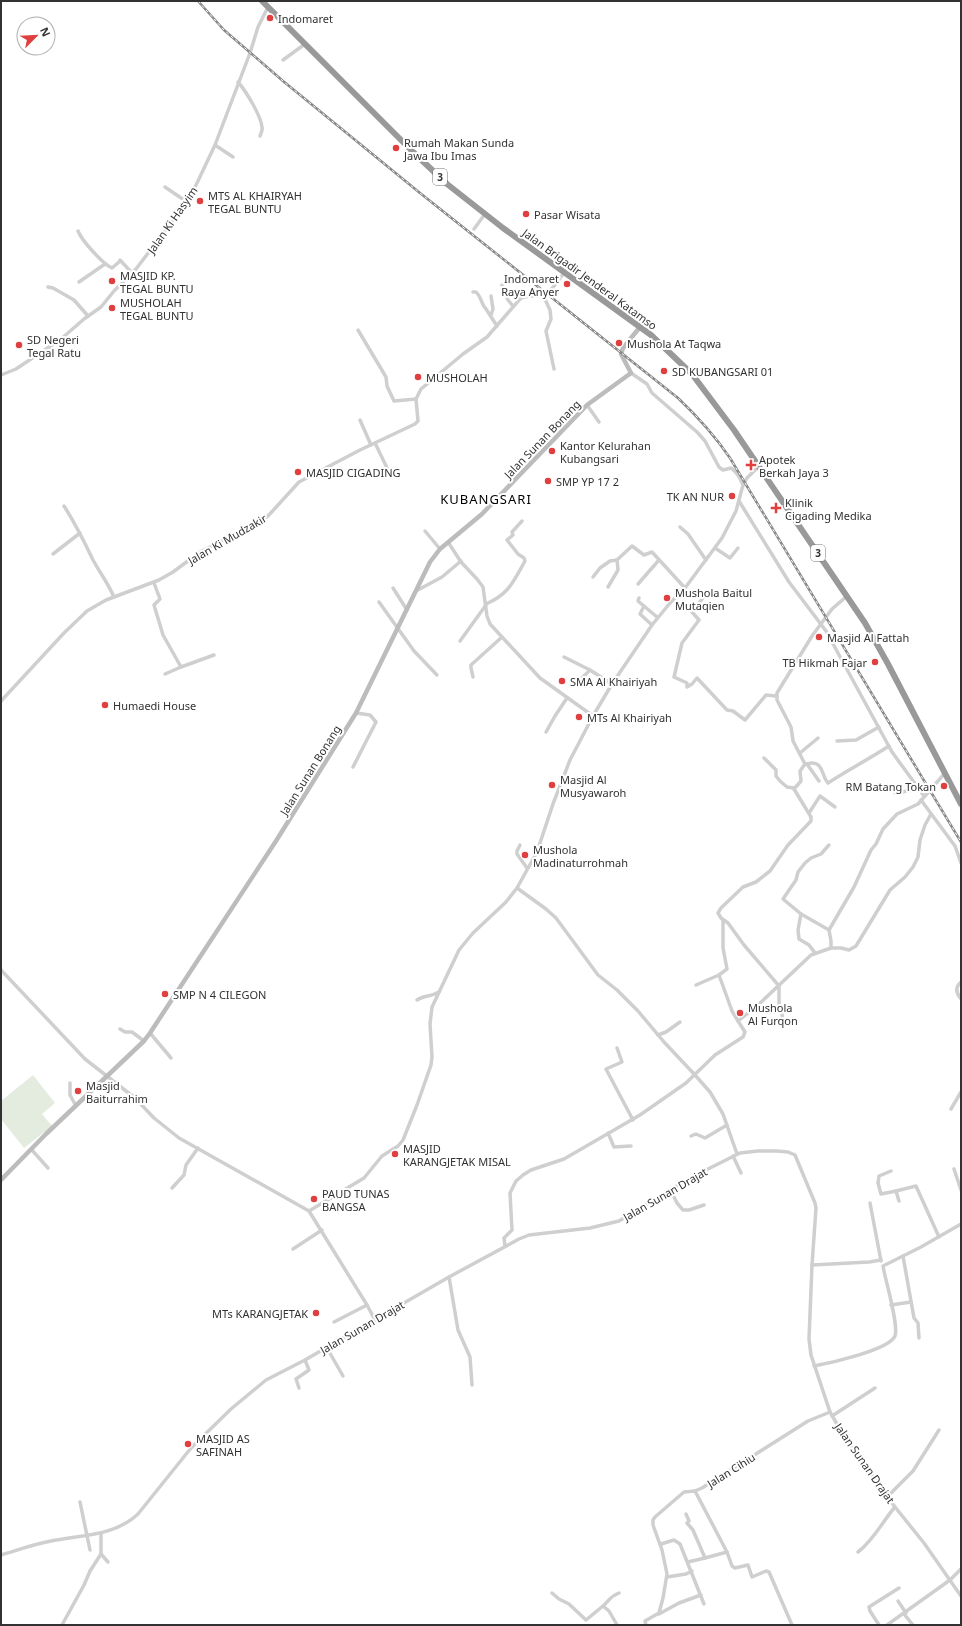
<svg xmlns="http://www.w3.org/2000/svg" width="962" height="1626" font-family="'Noto Sans',sans-serif">
<style>
.green{fill:#e4ebdf}
.lines{fill:none;stroke-linecap:round;stroke-linejoin:round}
.street{stroke:#cfcfcf;stroke-width:3.5}
.secondary{stroke:#bcbcbc;stroke-width:4.5}
.highway{stroke:#999;stroke-width:6}
.rail-casing{stroke:#878787;stroke-width:2.5}
.rail{stroke:#fff;stroke-width:1;stroke-dasharray:3;stroke-linecap:butt}
.poi-dot{fill:#df3f3f;stroke:#fff;stroke-width:1.5}
.labels{text-anchor:middle;dominant-baseline:central;stroke-width:4;stroke-linejoin:round;paint-order:stroke}
.shield{fill:#fff;stroke:#707070;stroke-width:1}
.shield-label{font-size:10px;font-weight:bold;fill:#323232}
.poi-label{font-size:11px;fill:#323232;stroke:#fff;text-anchor:start}
.street-label{font-size:11px;fill:#323232;stroke:#fff}
.quarter-label{font-size:13px;letter-spacing:1px;fill:#000;stroke:#fff}
</style>
<rect width="100%" height="100%" fill="#fff"/>
<polygon class="green" points="33,1075 55,1103 42,1114 52,1126 24,1148 1,1119 1,1101"/>
<g class="lines">
<g class="street">
<polyline points="283,60 305,44"/>
<path d="M 238,82 C 246,91 261,116 262,127 C 263,130 261,133 260,136"/>
<polyline points="215,145 233,157"/>
<polyline points="165,187 187,202"/>
<polyline points="474,229 485,214"/>
<path d="M 78,231 C 82,241 103,264 112,268 L 119,262 L 120,260 L 132,273"/>
<polyline points="79,282 105,264"/>
<polyline points="502,285 508,300 513,306"/>
<polyline points="48,287 53,288 74,300 88,316"/>
<path d="M 473,292 L 476,292 C 481,296 481,304 486,309 C 490,315 493,320 497,326"/>
<polyline points="543,295 550,310 551,319 546,331 554,369"/>
<polyline points="491,315 493,309 491,296"/>
<polyline points="358,330 386,377 387,386 394,401 416,399"/>
<path d="M 631,373 L 647,384 L 652,393 L 697,432 L 705,441 L 719,467 L 723,470 L 731,468 C 738,473 740,478 743,485"/>
<polyline points="1,375 16,369 61,339 84,319 101,307 114,291 136,269 187,202 197,183 215,145 250,53 258,27 268,7"/>
<polyline points="587,405 599,422"/>
<polyline points="360,420 371,445"/>
<polyline points="375,443 389,472"/>
<polyline points="739,501 789,582 826,631 892,752 924,796"/>
<path d="M 64,506 C 75,523 84,541 93,560 C 100,573 108,583 114,597"/>
<polyline points="680,527 688,534 706,560"/>
<polyline points="425,531 440,549"/>
<polyline points="448,542 461,562 477,579 483,587 487,616 490,624 540,678 593,716"/>
<polyline points="715,548 730,558 738,548"/>
<polyline points="53,554 80,533"/>
<polyline points="593,577 600,568 610,561 617,560 632,546 644,555 652,552 685,588"/>
<polyline points="154,583 160,599 154,605 163,635 181,667 214,655"/>
<polyline points="638,584 659,560"/>
<polyline points="608,587 618,570 617,560"/>
<polyline points="393,588 407,610"/>
<polyline points="416,591 442,577 461,561"/>
<polyline points="706,594 692,612 699,620 682,643 674,677 687,683 687,687 692,684 697,678 727,710 733,711 745,720 766,695 776,696"/>
<polyline points="639,598 638,601 657,617"/>
<polyline points="379,602 414,651 437,675"/>
<path d="M 486,604 C 509,594 513,582 525,561 L 524,558 L 518,554 L 507,540 L 513,535 L 512,532 L 522,521"/>
<polyline points="644,606 640,614 652,625"/>
<polyline points="460,641 486,605"/>
<polyline points="564,657 590,670"/>
<polyline points="165,674 181,667"/>
<polyline points="473,677 471,668 471,665 502,637"/>
<polyline points="580,680 590,670 612,684"/>
<path d="M 1,701 L 64,633 L 87,611 L 106,600 L 159,580 L 173,572 L 200,552 L 252,526 L 268,516 L 299,482 L 360,450 L 415,424 L 418,421 L 416,399 L 421,389 L 463,354 L 487,337 L 520,299 C 527,293 539,299 547,293 C 554,288 559,279 564,273"/>
<polyline points="546,732 555,716 567,698"/>
<polyline points="837,741 856,740 879,727"/>
<polyline points="800,753 818,738"/>
<polyline points="764,758 776,770 776,776 780,781 787,787 794,788"/>
<path d="M 807,764 C 824,759 821,776 828,783 C 848,770 869,759 889,746"/>
<polyline points="353,767 376,722 370,715 356,713"/>
<polyline points="819,781 807,764 805,764 793,741 791,727 777,700 777,693 812,636 832,609 847,596"/>
<polyline points="895,793 920,789"/>
<polyline points="921,800 955,846 961,863"/>
<polyline points="809,813 820,796 835,807"/>
<polyline points="520,845 517,851 517,854 527,868"/>
<polyline points="517,888 546,909 556,918 598,975 617,990 638,1011 664,1042 695,1075 710,1092 723,1114 737,1154"/>
<polyline points="801,914 798,930 799,939 809,945 815,953"/>
<polyline points="723,920 723,948 727,969 719,975 732,1011 738,1021"/>
<polyline points="829,930 801,914 783,899 796,880 798,872 805,863 811,858 821,854 829,845"/>
<polyline points="831,948 841,948 849,950 856,946 890,890 905,877 913,867 918,857 920,840 925,825 931,814"/>
<polyline points="1,970 85,1059 135,1098 154,1118 179,1138 309,1211 367,1305 375,1320"/>
<path d="M 961,982 C 955,987 956,993 961,999"/>
<polyline points="696,985 719,975"/>
<path d="M 417,1000 C 424,995 431,997 439,992"/>
<polyline points="783,1025 782,1013 779,1005 779,986 744,945 728,923 721,918 718,913 721,908 743,887 756,882 770,871 788,845 811,821 811,817 794,789 801,781 800,771 805,764"/>
<polyline points="120,1029 125,1032 132,1032 144,1041"/>
<polyline points="150,1033 171,1058"/>
<polyline points="658,1035 666,1032 680,1022"/>
<polyline points="617,1048 622,1062 606,1069 633,1120"/>
<polyline points="70,1083 70,1095 76,1106"/>
<polyline points="951,1109 961,1092"/>
<polyline points="608,1133 614,1147 631,1146"/>
<polyline points="691,1136 696,1134 705,1138 727,1125"/>
<polyline points="31,1149 48,1168"/>
<polyline points="733,1156 741,1173"/>
<polyline points="954,1169 961,1190"/>
<polyline points="891,1171 879,1176 878,1183 881,1194 896,1191"/>
<polyline points="172,1188 184,1175 186,1165 198,1148"/>
<polyline points="671,1191 677,1203 683,1210 689,1210 704,1205"/>
<polyline points="899,1201 896,1191 916,1186 939,1237"/>
<polyline points="870,1203 881,1261"/>
<polyline points="309,1211 364,1178 382,1156 398,1146 403,1140 417,1105 431,1065 432,1057 430,1024 432,1007 459,950 473,933 506,902 517,888 537,852 553,804 570,760 593,716 612,684 652,625 670,603 685,588 722,538 736,511 743,485 747,478 758,467"/>
<polyline points="505,1246 504,1238 512,1230 510,1193 516,1181 523,1175 531,1170 564,1159 640,1115 686,1083 715,1055 743,1037 745,1032 738,1021 757,1006 811,955 831,948 831,941 829,930 854,887 871,850 876,844 883,829 897,814 918,804 945,773"/>
<polyline points="293,1249 322,1230"/>
<polyline points="903,1256 914,1318 918,1323 919,1338"/>
<polyline points="812,1265 869,1262 881,1260"/>
<polyline points="449,1277 458,1330 470,1357 472,1385"/>
<polyline points="891,1305 911,1302"/>
<polyline points="334,1322 367,1305"/>
<polyline points="327,1348 343,1376"/>
<path d="M 814,1366 C 830,1363 889,1350 895,1336 C 899,1325 885,1279 883,1266 L 921,1247 L 961,1224"/>
<polyline points="299,1388 296,1379 309,1370 305,1360"/>
<polyline points="832,1416 875,1388"/>
<polyline points="695,1491 727,1552 732,1566 735,1568 748,1565 752,1577 766,1571 769,1572 792,1625"/>
<polyline points="887,1497 913,1471 939,1430"/>
<polyline points="80,1502 90,1550"/>
<polyline points="686,1514 689,1521 687,1523 693,1530 705,1558 688,1562"/>
<polyline points="661,1544 674,1540 680,1544 704,1604"/>
<path d="M 858,1552 C 874,1540 882,1522 895,1507"/>
<polyline points="101,1554 108,1562"/>
<path d="M 1,1555 C 18,1550 34,1544 51,1541 C 81,1535 115,1536 138,1514 L 191,1448 L 231,1409 L 266,1380 L 305,1360 L 449,1277 L 519,1239 L 529,1235 L 590,1228 L 619,1221 L 690,1178 L 740,1153 L 758,1151 L 777,1151 L 788,1152 L 795,1155 L 815,1203 L 816,1208 L 812,1265 L 809,1339 L 811,1355 L 830,1412 L 844,1436 L 895,1507 L 924,1543 L 961,1596"/>
<polyline points="705,1558 727,1552"/>
<polyline points="667,1577 686,1574 692,1571"/>
<polyline points="552,1593 559,1599 569,1604 586,1620 603,1606"/>
<polyline points="898,1601 906,1613"/>
<polyline points="659,1614 679,1603 701,1595"/>
<polyline points="904,1614 913,1625"/>
<polyline points="62,1625 84,1585 90,1571 101,1554 101,1533"/>
<path d="M 617,1625 L 609,1611 L 603,1606 C 610,1600 609,1597 619,1593"/>
<polyline points="646,1625 645,1621 659,1613 663,1598 667,1574 662,1550 653,1525 653,1520 655,1517 684,1492 695,1491 702,1488 808,1421 830,1412"/>
<polyline points="879,1625 870,1611 869,1607 899,1588"/>
<polyline points="887,1625 950,1580 961,1569"/>
</g>
<polyline class="secondary" points="1,1180 46,1134 144,1041 150,1033 276,841 356,713 430,562 440,549 482,514 587,405 631,373 621,354 623,348 640,327"/>
<polyline class="highway" points="262,1 413,152 447,184 503,228 651,335 692,374 734,430 865,623 888,664 961,804"/>
<g class="rail-casing">
<path id="rail" d="M 198,1 L 224,30 L 283,81 L 420,193 L 678,398 C 698,417 715,436 730,458 L 961,842"/>
</g>
<use href="#rail" class="rail"/>
</g>
<g class="poi-dot">
<circle cx="270" cy="18" r="4"/>
<circle cx="396" cy="148" r="4"/>
<circle cx="200" cy="201" r="4"/>
<circle cx="526" cy="214" r="4"/>
<circle cx="112" cy="281" r="4"/>
<circle cx="567" cy="284" r="4"/>
<circle cx="112" cy="308" r="4"/>
<circle cx="619" cy="343" r="4"/>
<circle cx="19" cy="345" r="4"/>
<circle cx="664" cy="371" r="4"/>
<circle cx="418" cy="377" r="4"/>
<circle cx="552" cy="451" r="4"/>
<path d="M749 459h4v4h4v4h-4v4h-4v-4h-4v-4h4z"/>
<circle cx="298" cy="472" r="4"/>
<circle cx="548" cy="481" r="4"/>
<circle cx="732" cy="496" r="4"/>
<path d="M774 502h4v4h4v4h-4v4h-4v-4h-4v-4h4z"/>
<circle cx="667" cy="598" r="4"/>
<circle cx="819" cy="637" r="4"/>
<circle cx="875" cy="662" r="4"/>
<circle cx="562" cy="681" r="4"/>
<circle cx="105" cy="705" r="4"/>
<circle cx="579" cy="717" r="4"/>
<circle cx="552" cy="785" r="4"/>
<circle cx="944" cy="786" r="4"/>
<circle cx="525" cy="855" r="4"/>
<circle cx="165" cy="994" r="4"/>
<circle cx="740" cy="1013" r="4"/>
<circle cx="78" cy="1091" r="4"/>
<circle cx="395" cy="1154" r="4"/>
<circle cx="314" cy="1199" r="4"/>
<circle cx="316" cy="1313" r="4"/>
<circle cx="188" cy="1444" r="4"/>
</g>
<g class="labels">
<g class="shield">
<rect x="433" y="169" width="14" height="16" rx="3"/>
<rect x="811" y="545" width="14" height="16" rx="3"/>
</g>
<g class="shield-label">
<text x="440" y="177">3</text>
<text x="818" y="553">3</text>
</g>
<g class="poi-label">
<text x="278" y="18">Indomaret</text>
<text x="404" y="142">Rumah Makan Sunda<tspan x="404" dy="13">Jawa Ibu Imas</tspan></text>
<text x="208" y="195">MTS AL KHAIRYAH<tspan x="208" dy="13">TEGAL BUNTU</tspan></text>
<text x="534" y="214">Pasar Wisata</text>
<text x="120" y="275">MASJID KP.<tspan x="120" dy="13">TEGAL BUNTU</tspan></text>
<text x="559" y="278" text-anchor="end">Indomaret<tspan x="559" dy="13">Raya Anyer</tspan></text>
<text x="120" y="302">MUSHOLAH<tspan x="120" dy="13">TEGAL BUNTU</tspan></text>
<text x="27" y="339">SD Negeri<tspan x="27" dy="13">Tegal Ratu</tspan></text>
<text x="627" y="343">Mushola At Taqwa</text>
<text x="672" y="371">SD KUBANGSARI 01</text>
<text x="426" y="377">MUSHOLAH</text>
<text x="560" y="445">Kantor Kelurahan<tspan x="560" dy="13">Kubangsari</tspan></text>
<text x="759" y="459">Apotek<tspan x="759" dy="13">Berkah Jaya 3</tspan></text>
<text x="306" y="472">MASJID CIGADING</text>
<text x="556" y="481">SMP YP 17 2</text>
<text x="724" y="496" text-anchor="end">TK AN NUR</text>
<text x="785" y="502">Klinik<tspan x="785" dy="13">Cigading Medika</tspan></text>
<text x="675" y="592">Mushola Baitul<tspan x="675" dy="13">Mutaqien</tspan></text>
<text x="827" y="637">Masjid Al Fattah</text>
<text x="867" y="662" text-anchor="end">TB Hikmah Fajar</text>
<text x="570" y="681">SMA Al Khairiyah</text>
<text x="113" y="705">Humaedi House</text>
<text x="587" y="717">MTs Al Khairiyah</text>
<text x="560" y="779">Masjid Al<tspan x="560" dy="13">Musyawaroh</tspan></text>
<text x="936" y="786" text-anchor="end">RM Batang Tokan</text>
<text x="533" y="849">Mushola<tspan x="533" dy="13">Madinaturrohmah</tspan></text>
<text x="173" y="994">SMP N 4 CILEGON</text>
<text x="748" y="1007">Mushola<tspan x="748" dy="13">Al Furqon</tspan></text>
<text x="86" y="1085">Masjid<tspan x="86" dy="13">Baiturrahim</tspan></text>
<text x="403" y="1148">MASJID<tspan x="403" dy="13">KARANGJETAK MISAL</tspan></text>
<text x="322" y="1193">PAUD TUNAS<tspan x="322" dy="13">BANGSA</tspan></text>
<text x="308" y="1313" text-anchor="end">MTs KARANGJETAK</text>
<text x="196" y="1438">MASJID AS<tspan x="196" dy="13">SAFINAH</tspan></text>
</g>
<g class="street-label">
<text transform="translate(172 220) rotate(-55)">Jalan Ki Hasyim</text>
<text transform="translate(590 279) rotate(36)">Jalan Brigadir Jenderal Katamso</text>
<text transform="translate(542 439) rotate(-46)">Jalan Sunan Bonang</text>
<text transform="translate(227 539) rotate(-30)">Jalan Ki Mudzakir</text>
<text transform="translate(310 770) rotate(-58)">Jalan Sunan Bonang</text>
<text transform="translate(665 1194) rotate(-30)">Jalan Sunan Drajat</text>
<text transform="translate(362 1327) rotate(-30)">Jalan Sunan Drajat</text>
<text transform="translate(865 1463) rotate(55)">Jalan Sunan Drajat</text>
<text transform="translate(731 1470) rotate(-32)">Jalan Cihiu</text>
</g>
<g class="quarter-label">
<text x="486" y="499">KUBANGSARI</text>
</g>
</g>
<rect width="962" height="1626" fill="none" stroke="#323232" stroke-width="4"/>
<g transform="translate(36 36) rotate(66)"><circle r="19" fill="#ffffff" stroke="#adadad"/>
<path d="M0-3L7 15L0 10L-7 15Z" fill="#df3f3f"/>
<text y="-6" font-size="11" font-weight="bold" text-anchor="middle" fill="#323232">N</text>
</g>
</svg>
